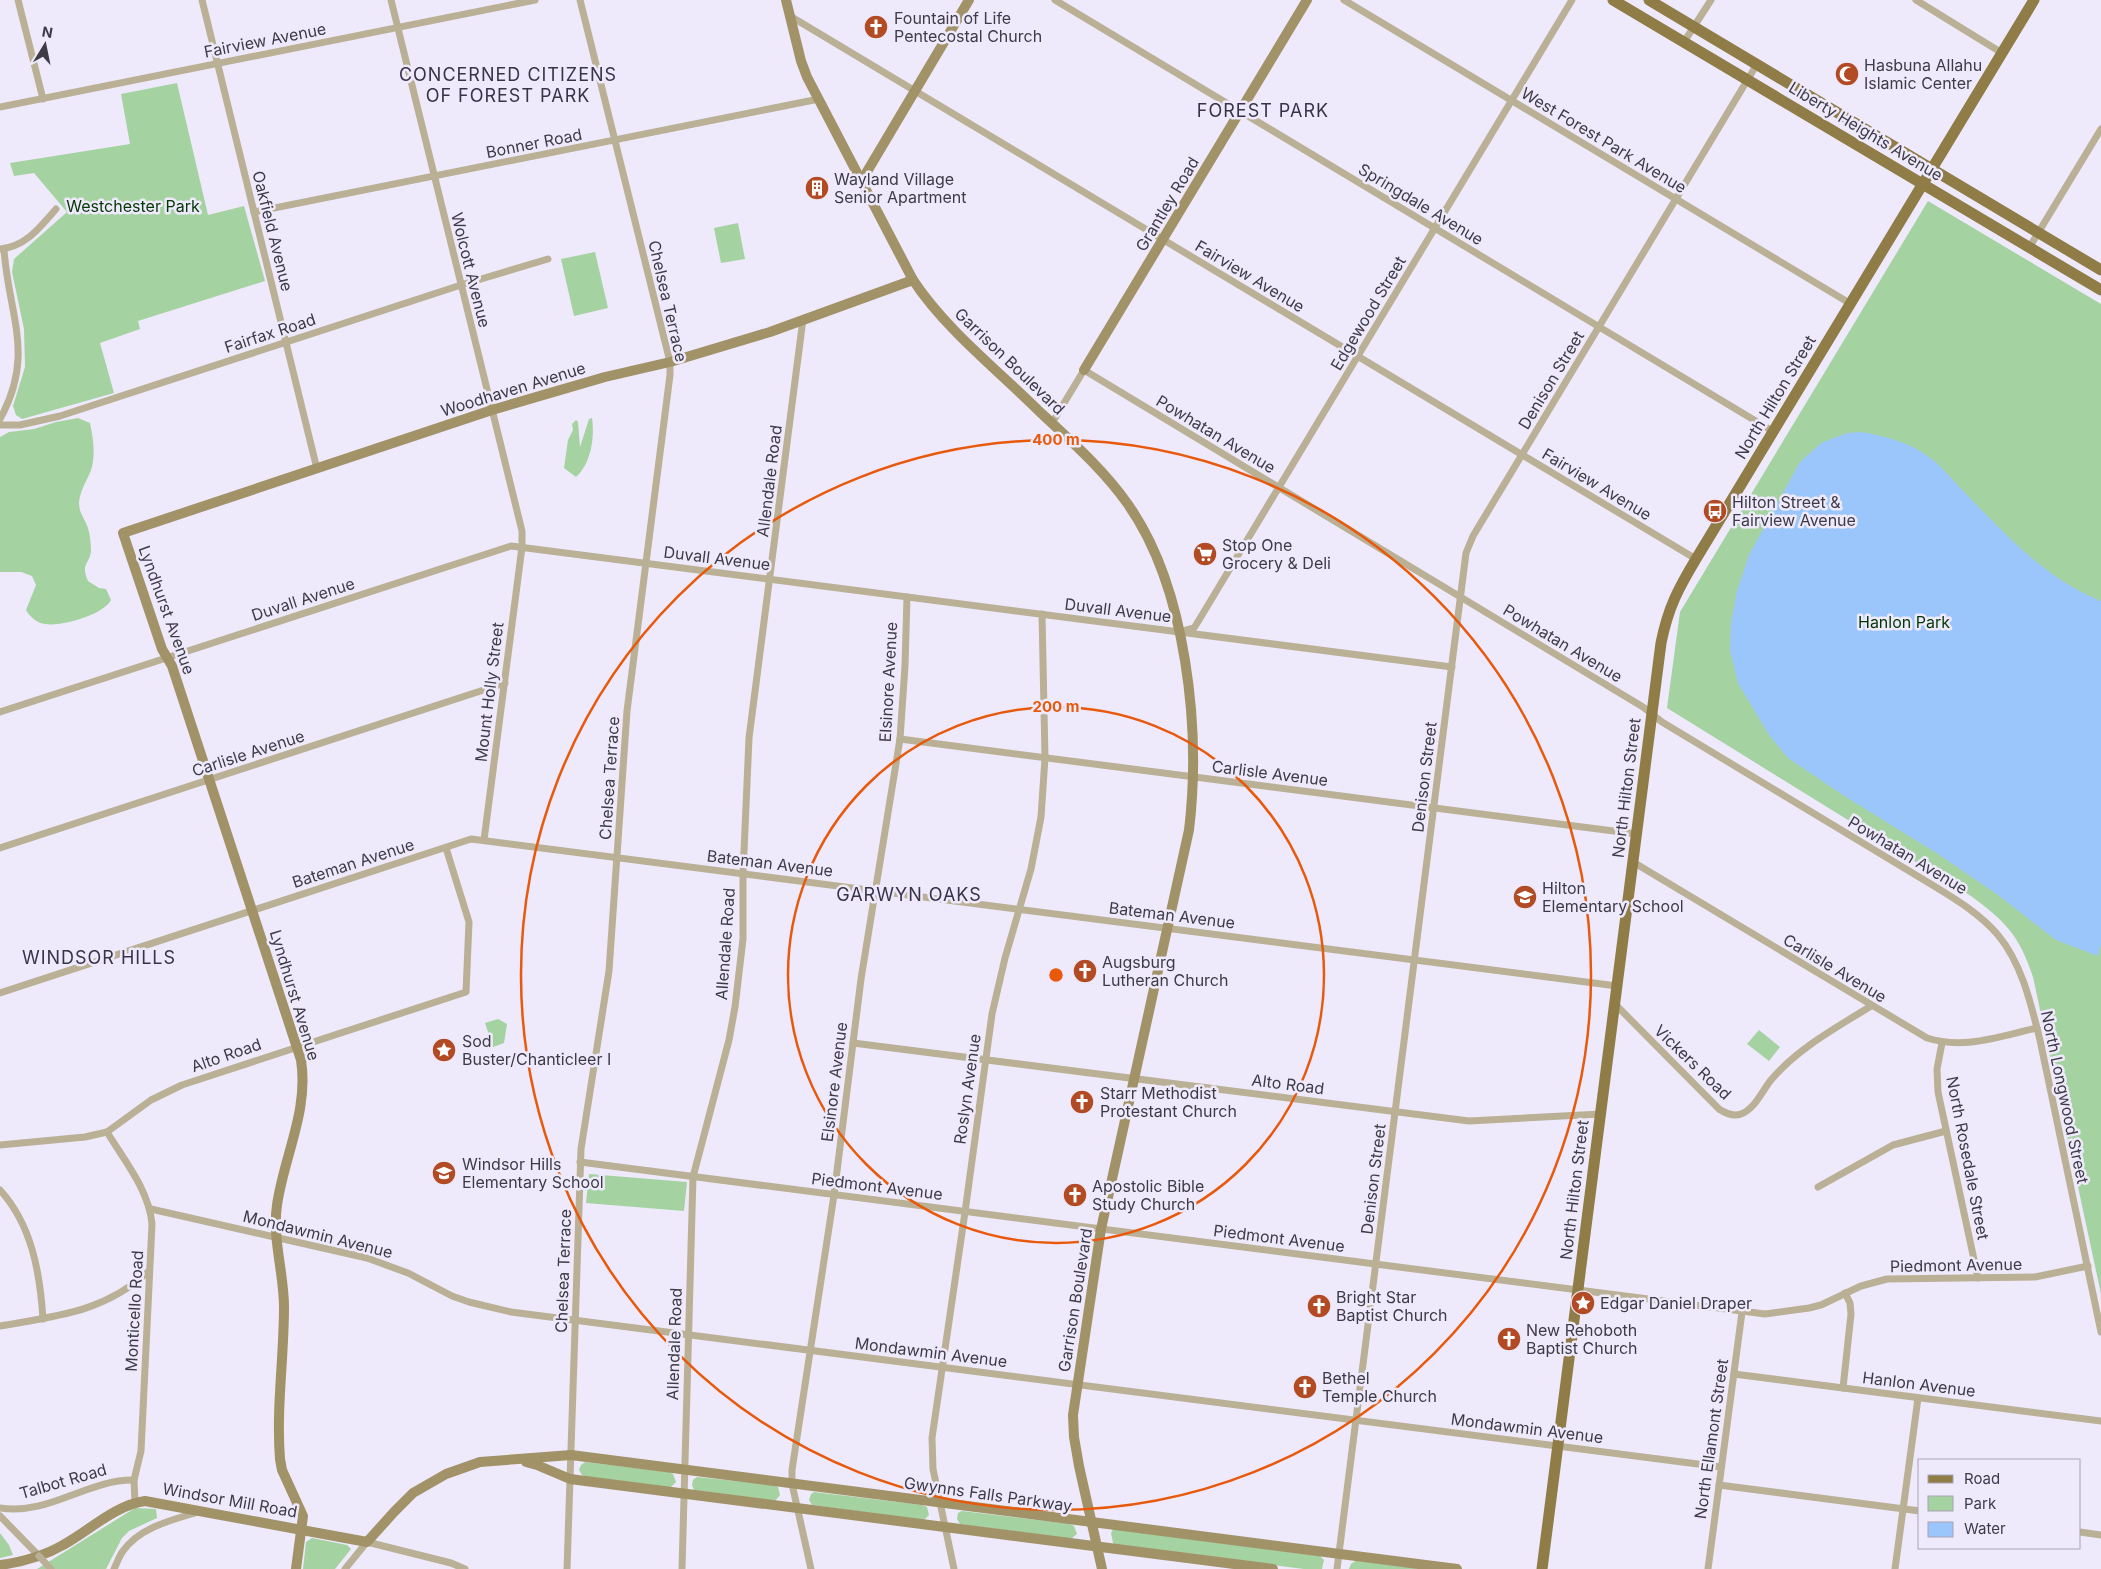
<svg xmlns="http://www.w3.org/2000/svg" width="2101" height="1569" font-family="Inter,sans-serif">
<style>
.green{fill:#a5d2a1}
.water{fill:#9bc6fb}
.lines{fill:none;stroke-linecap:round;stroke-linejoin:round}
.street{stroke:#bab095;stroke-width:7}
.secondary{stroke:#a19268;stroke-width:10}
.primary{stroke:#8f7c47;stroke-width:11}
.street-bridge{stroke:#bab095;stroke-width:7}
.ring{fill:none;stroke:#e8590c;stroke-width:2.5}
.labels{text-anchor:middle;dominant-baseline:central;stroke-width:5;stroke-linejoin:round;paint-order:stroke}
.poi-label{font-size:16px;fill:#3e3b47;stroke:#eeeafc;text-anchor:start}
.street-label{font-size:16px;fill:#3e3b47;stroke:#eeeafc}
.park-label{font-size:16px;fill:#033703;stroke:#eeeafc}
.neighbourhood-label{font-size:18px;letter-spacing:1px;fill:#39334a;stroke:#eeeafc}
.centre{fill:#e8590c;stroke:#eeeafc;stroke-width:2.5}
.ring-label{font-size:15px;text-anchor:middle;font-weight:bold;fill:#e8590c;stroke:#eeeafc;stroke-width:5;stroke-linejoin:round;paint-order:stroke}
</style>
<rect width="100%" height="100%" fill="#eeeafc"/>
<g class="green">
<polygon points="177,83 208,215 244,206 265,281 138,321 140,329 100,343 114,393 22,419 16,415 13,406 25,367 24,329 12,272 14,259 67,212 34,173 14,176 10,163 130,144 121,94"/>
<path d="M 1928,201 L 2101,304 L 2101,1294 L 2033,977 C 2019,935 2006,922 1971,896 L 1667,708 L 1680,612 Z"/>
<polygon points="738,223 745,259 721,263 714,228"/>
<polygon points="595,252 608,308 574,316 561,259"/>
<path d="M 78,418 L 90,423 C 93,438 96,455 91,470 C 87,481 80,490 79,503 C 79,513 85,519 88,528 C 90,535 91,544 91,551 C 90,564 80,563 88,581 L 99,588 L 106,589 L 111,600 C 103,615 61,627 45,624 C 37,623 30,617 26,610 L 36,585 L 32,576 L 21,572 L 0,572 L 0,437 L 9,432 L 34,429 L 56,422 Z"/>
<path d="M 592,418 C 595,437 591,464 576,477 L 564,468 L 568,440 L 573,430 L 572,424 L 576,420 L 578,422 L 580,447 L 589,419 Z"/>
<polygon points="498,1019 507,1024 504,1043 493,1047 485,1023"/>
<polygon points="1759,1030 1780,1047 1769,1061 1747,1044"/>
<polygon points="589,1174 687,1182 684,1211 586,1203"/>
<polygon points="585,1462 669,1472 673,1474 676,1482 670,1488 587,1477 582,1475 579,1470 581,1465"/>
<polygon points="697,1477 774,1485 778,1487 780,1495 775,1501 694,1490 692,1485 693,1480"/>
<polygon points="814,1492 922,1505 927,1507 929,1515 924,1520 812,1505 809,1500 811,1494"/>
<polygon points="135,1508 156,1509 157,1518 129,1531 122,1538 106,1569 37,1569"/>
<polygon points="962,1511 1070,1524 1074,1526 1077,1534 1071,1539 960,1524 957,1519 958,1513"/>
<polygon points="1113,1529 1320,1556 1324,1560 1322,1569 1304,1569 1116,1545 1113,1543 1111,1533"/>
<polygon points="0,1533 9,1545 13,1555 0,1558"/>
<polygon points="312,1538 347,1545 351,1549 335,1569 303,1569 306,1542"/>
<polygon points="1355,1561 1359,1561 1422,1569 1349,1569 1351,1564"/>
</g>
<path class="water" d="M 1861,432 C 1885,436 1909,442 1929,457 C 1943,467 1955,483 1967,495 C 2008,537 2045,578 2101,601 L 2101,944 L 2098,956 L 2056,940 L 1998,895 L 1938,854 L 1846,797 L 1788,758 L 1769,735 L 1738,683 L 1730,650 L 1731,622 L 1737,591 L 1749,555 L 1800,462 L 1821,443 L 1847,433 Z"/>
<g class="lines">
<g class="street">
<polyline points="18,0 43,99"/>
<polyline points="202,0 317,469"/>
<polyline points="391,0 522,531 522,547 484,840"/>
<polyline points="1055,0 1774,432"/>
<polyline points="1344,0 1851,304"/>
<polyline points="1916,0 2002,53"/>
<polyline points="790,16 1696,559"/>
<polyline points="1684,42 1711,0"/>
<polyline points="0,107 535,0"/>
<polyline points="254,212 819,99"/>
<polyline points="2029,248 2101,129"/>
<path d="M 0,249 C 26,247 40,227 56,209"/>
<path d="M 0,419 C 36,354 8,314 4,249"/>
<path d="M 1052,423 L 1084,370 L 1643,707 L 1662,722 L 1934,886 C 1957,900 1980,914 1998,935 C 2022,964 2031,1004 2040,1040 L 2101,1332"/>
<polyline points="0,425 20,425 60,416 461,285 548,259"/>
<polyline points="1183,631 1194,628 1199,620 1572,0"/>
<polyline points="0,712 511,546 1452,667"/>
<polyline points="900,739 1637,834"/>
<polyline points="0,848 505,683"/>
<path d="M 1633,862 L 1927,1038 C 1964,1050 2000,1036 2037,1028"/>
<polyline points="0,993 471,839 1617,986"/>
<path d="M 1615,1004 L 1719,1109 C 1725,1113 1733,1117 1741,1114 C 1755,1109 1762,1091 1771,1080 C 1798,1048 1836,1028 1871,1006"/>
<polyline points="853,1043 1469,1121 1601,1114"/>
<polyline points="1942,1043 1937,1069 1938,1092 1978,1278"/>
<path d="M 107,1132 C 124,1160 149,1190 152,1224 L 141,1451 L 134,1480 L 135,1502"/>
<polyline points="0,1145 85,1137 107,1132 151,1100 182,1085 466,992 469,922 446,848"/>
<polyline points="580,1162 1765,1314 1809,1308 1821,1305 1861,1286 1887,1279 2035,1277 2088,1266"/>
<polyline points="1818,1187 1893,1145 1946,1131"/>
<path d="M 0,1190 C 32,1225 40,1273 43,1319"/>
<polyline points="151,1209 367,1258 408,1273 452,1296 469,1302 511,1312 1721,1467"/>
<path d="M 0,1326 C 57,1316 105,1312 149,1271"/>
<polyline points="1734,1374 2101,1421"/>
<polyline points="1843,1388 1851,1314 1850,1303 1845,1293"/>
<polyline points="1719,1485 1920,1511"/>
<path d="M 0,1508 C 48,1516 88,1479 134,1480"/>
<polyline points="0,1516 39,1556"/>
<polyline points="2080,1532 2101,1535"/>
<path d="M 114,1569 C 117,1563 119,1556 123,1551 C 140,1527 172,1520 198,1512"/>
<polyline points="345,1569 367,1542 451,1563 465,1569"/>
<polyline points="567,1569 581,1149 609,971 627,711 670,375 670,362 580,0"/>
<polyline points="682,1569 693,1177 729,1040 735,1007 743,939 743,874 749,738 803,319"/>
<polyline points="811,1569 792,1484 792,1470 834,1195 861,979 900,739 905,666 907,597"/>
<polyline points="954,1569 933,1469 932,1438 965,1212 992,1014 1005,958 1031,869 1041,817 1045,758 1042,614"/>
<polyline points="1337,1569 1466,553 1473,536 1757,64"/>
<polyline points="1708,1569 1742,1312"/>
<polyline points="1895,1569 1918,1398"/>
</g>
<g class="secondary">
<path d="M 786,0 L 801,61 L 807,77 L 913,280 C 946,330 999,371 1041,413 C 1071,441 1104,470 1127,503 C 1187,587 1201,730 1189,830 L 1101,1229 L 1073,1415 L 1074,1437 L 1079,1466 L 1102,1569"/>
<polyline points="862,180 969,0"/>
<polyline points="1084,370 1307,0"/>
<polyline points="526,1462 537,1465 570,1479 1273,1569"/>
<path d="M 0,1565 C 22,1562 44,1556 63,1545 C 89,1531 115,1505 145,1501 L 367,1542 L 394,1512 L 413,1493 L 446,1474 L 480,1462 L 571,1455 L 1457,1569"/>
<path d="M 296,1569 L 303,1516 L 282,1470 L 280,1459 C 276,1409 284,1358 284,1307 C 284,1273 272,1239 277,1205 C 284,1156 309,1111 301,1060 L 172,666 L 162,649 L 123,533 L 492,410 L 605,377 L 670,362 L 770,332 L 913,280"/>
</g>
<g class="primary">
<polyline points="1613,0 2101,290"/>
<polyline points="1649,0 2101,270"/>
<path d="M 1542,1569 L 1661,643 C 1668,608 1678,589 1696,559 L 2034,0"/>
</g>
<polyline class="street-bridge" points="39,1556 51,1569"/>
</g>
<g class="ring">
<circle cx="1056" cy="975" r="268"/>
<circle cx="1056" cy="975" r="535"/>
</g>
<defs>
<g id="church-disc" transform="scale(1.25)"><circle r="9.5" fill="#b24b24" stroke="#eeeafc"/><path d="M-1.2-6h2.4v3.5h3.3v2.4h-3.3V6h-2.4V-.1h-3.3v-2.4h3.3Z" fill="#fff"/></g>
<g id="mosque-disc" transform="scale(1.25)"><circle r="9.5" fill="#b24b24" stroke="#eeeafc"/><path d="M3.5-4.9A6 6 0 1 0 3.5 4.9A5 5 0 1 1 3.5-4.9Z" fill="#fff"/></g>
<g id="building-disc" transform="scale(1.25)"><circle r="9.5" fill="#b24b24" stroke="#eeeafc"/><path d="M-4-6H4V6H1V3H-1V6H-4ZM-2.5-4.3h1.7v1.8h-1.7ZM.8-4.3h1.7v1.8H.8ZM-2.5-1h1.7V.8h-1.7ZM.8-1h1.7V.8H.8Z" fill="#fff"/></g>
<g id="bus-disc" transform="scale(1.25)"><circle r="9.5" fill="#b24b24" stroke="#eeeafc"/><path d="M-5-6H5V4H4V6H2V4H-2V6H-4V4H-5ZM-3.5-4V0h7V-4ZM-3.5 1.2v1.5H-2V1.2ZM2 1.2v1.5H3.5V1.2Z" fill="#fff"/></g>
<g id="supermarket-disc" transform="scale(1.25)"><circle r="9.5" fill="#b24b24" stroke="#eeeafc"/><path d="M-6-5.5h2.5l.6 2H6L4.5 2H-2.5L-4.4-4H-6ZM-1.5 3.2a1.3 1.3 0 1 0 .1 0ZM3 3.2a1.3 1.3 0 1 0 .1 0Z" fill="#fff"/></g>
<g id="school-disc" transform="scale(1.25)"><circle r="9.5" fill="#b24b24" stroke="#eeeafc"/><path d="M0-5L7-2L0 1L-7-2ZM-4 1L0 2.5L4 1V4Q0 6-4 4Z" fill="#fff"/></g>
<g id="sight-disc" transform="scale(1.25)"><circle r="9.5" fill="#b24b24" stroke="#eeeafc"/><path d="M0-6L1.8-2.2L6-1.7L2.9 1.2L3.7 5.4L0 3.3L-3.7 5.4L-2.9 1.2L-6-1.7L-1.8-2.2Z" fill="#fff"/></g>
</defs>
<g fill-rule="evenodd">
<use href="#church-disc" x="876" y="27"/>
<use href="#mosque-disc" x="1847" y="74"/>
<use href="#building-disc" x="817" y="188"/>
<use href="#bus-disc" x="1715" y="511"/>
<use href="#supermarket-disc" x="1205" y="554"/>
<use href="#school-disc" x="1525" y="897"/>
<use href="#church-disc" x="1085" y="971"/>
<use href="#sight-disc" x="444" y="1050"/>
<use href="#church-disc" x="1082" y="1102"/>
<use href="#school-disc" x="444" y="1173"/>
<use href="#church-disc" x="1075" y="1195"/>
<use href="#sight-disc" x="1583" y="1303"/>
<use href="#church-disc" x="1319" y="1306"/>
<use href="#church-disc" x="1509" y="1339"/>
<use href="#church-disc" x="1305" y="1387"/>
</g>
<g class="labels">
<g class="poi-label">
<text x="894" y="18">Fountain of Life<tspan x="894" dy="18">Pentecostal Church</tspan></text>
<text x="1864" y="65">Hasbuna Allahu<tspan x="1864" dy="18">Islamic Center</tspan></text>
<text x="834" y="179">Wayland Village<tspan x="834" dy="18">Senior Apartment</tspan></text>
<text x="1732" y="502">Hilton Street &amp;<tspan x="1732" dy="18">Fairview Avenue</tspan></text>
<text x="1222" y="545">Stop One<tspan x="1222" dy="18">Grocery &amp; Deli</tspan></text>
<text x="1542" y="888">Hilton<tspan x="1542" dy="18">Elementary School</tspan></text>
<text x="1102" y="962">Augsburg<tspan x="1102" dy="18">Lutheran Church</tspan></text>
<text x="462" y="1041">Sod<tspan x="462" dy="18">Buster/Chanticleer I</tspan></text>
<text x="1100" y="1093">Starr Methodist<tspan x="1100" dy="18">Protestant Church</tspan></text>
<text x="462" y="1164">Windsor Hills<tspan x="462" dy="18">Elementary School</tspan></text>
<text x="1092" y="1186">Apostolic Bible<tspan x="1092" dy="18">Study Church</tspan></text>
<text x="1336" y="1297">Bright Star<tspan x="1336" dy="18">Baptist Church</tspan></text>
<text x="1600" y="1303">Edgar Daniel Draper</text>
<text x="1526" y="1330">New Rehoboth<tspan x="1526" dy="18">Baptist Church</tspan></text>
<text x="1322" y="1378">Bethel<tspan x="1322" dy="18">Temple Church</tspan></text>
</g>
<g class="street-label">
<text transform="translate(265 40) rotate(-11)">Fairview Avenue</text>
<text transform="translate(1866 131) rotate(31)">Liberty Heights Avenue</text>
<text transform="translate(1604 140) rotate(31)">West Forest Park Avenue</text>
<text transform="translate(534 143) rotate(-11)">Bonner Road</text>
<text transform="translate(1167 204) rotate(-59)">Grantley Road</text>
<text transform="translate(1421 204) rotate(31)">Springdale Avenue</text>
<text transform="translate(273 231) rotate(76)">Oakfield Avenue</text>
<text transform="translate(471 270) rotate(76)">Wolcott Avenue</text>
<text transform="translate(1250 276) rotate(31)">Fairview Avenue</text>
<text transform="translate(668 301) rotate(77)">Chelsea Terrace</text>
<text transform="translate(1368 313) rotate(-59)">Edgewood Street</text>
<text transform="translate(270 333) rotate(-18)">Fairfax Road</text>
<text transform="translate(1010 361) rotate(44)">Garrison Boulevard</text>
<text transform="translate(1551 380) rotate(-59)">Denison Street</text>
<text transform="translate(513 389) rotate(-17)">Woodhaven Avenue</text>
<text transform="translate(1775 397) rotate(-59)">North Hilton Street</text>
<text transform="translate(1216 434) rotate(31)">Powhatan Avenue</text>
<text transform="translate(769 481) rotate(-83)">Allendale Road</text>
<text transform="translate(1597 484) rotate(31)">Fairview Avenue</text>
<text transform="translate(717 558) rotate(7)">Duvall Avenue</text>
<text transform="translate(303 599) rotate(-18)">Duvall Avenue</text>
<text transform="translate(167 610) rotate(70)">Lyndhurst Avenue</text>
<text transform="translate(1118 610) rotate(7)">Duvall Avenue</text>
<text transform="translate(1563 643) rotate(31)">Powhatan Avenue</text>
<text transform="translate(888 682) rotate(-87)">Elsinore Avenue</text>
<text transform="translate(489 692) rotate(-83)">Mount Holly Street</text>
<text transform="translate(248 753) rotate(-18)">Carlisle Avenue</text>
<text transform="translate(1270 773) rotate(7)">Carlisle Avenue</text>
<text transform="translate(1424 777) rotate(-83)">Denison Street</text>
<text transform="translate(609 778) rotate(-86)">Chelsea Terrace</text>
<text transform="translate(1626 788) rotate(-83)">North Hilton Street</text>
<text transform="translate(1908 855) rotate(31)">Powhatan Avenue</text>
<text transform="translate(353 863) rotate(-18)">Bateman Avenue</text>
<text transform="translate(770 863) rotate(7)">Bateman Avenue</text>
<text transform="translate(1172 915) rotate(7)">Bateman Avenue</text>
<text transform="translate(725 944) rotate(-86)">Allendale Road</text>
<text transform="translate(1835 968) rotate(31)">Carlisle Avenue</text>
<text transform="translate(295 995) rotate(73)">Lyndhurst Avenue</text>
<text transform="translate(226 1055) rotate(-19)">Alto Road</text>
<text transform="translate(1693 1062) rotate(44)">Vickers Road</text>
<text transform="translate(834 1082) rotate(-83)">Elsinore Avenue</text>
<text transform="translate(1288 1084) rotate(7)">Alto Road</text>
<text transform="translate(967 1089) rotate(-82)">Roslyn Avenue</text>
<text transform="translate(2065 1097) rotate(78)">North Longwood Street</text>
<text transform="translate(1968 1158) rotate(79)">North Rosedale Street</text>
<text transform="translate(1373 1179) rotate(-83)">Denison Street</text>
<text transform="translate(877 1186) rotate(7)">Piedmont Avenue</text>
<text transform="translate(1574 1190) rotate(-83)">North Hilton Street</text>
<text transform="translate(318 1234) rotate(14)">Mondawmin Avenue</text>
<text transform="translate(1279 1238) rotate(7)">Piedmont Avenue</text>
<text transform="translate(1956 1265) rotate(-1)">Piedmont Avenue</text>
<text transform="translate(563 1271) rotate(-88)">Chelsea Terrace</text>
<text transform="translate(1075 1300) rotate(-81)">Garrison Boulevard</text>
<text transform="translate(134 1311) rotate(-87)">Monticello Road</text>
<text transform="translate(674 1344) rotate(-88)">Allendale Road</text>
<text transform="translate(931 1352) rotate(7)">Mondawmin Avenue</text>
<text transform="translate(1919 1384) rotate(7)">Hanlon Avenue</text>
<text transform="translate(1527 1428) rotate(7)">Mondawmin Avenue</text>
<text transform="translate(1711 1439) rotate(-82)">North Ellamont Street</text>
<text transform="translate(63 1481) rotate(-16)">Talbot Road</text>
<text transform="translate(988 1494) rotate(8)">Gwynns Falls Parkway</text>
<text transform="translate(230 1500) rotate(10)">Windsor Mill Road</text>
</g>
<g class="park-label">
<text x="133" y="206">Westchester Park</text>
<text x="1904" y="622">Hanlon Park</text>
</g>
<g class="neighbourhood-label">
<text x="508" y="74">CONCERNED CITIZENS<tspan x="508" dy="21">OF FOREST PARK</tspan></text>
<text x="1263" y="110">FOREST PARK</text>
<text x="909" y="894">GARWYN OAKS</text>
<text x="99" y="957">WINDSOR HILLS</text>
</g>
</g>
<circle cx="1056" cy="975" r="8" class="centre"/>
<g class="ring-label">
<text x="1056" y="445">400 m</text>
<text x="1056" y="712">200 m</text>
</g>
<rect x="1918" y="1459" width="162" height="90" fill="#eeeafc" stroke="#a8a4b4"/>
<rect x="1928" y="1475" width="25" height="8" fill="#8f7c47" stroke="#a8a4b4"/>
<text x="1964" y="1484" font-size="15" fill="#3e3b47">Road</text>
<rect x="1928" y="1496" width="25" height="15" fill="#a5d2a1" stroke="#a8a4b4"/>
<text x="1964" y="1509" font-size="15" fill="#3e3b47">Park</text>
<rect x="1928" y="1522" width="25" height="15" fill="#9bc6fb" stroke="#a8a4b4"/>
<text x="1964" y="1534" font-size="15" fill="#3e3b47">Water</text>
<g transform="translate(45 45) rotate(10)" stroke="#eeeafc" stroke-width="4" paint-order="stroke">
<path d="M0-4L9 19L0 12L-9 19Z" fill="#3e3b47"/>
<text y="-8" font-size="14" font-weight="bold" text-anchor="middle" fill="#3e3b47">N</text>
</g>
</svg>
